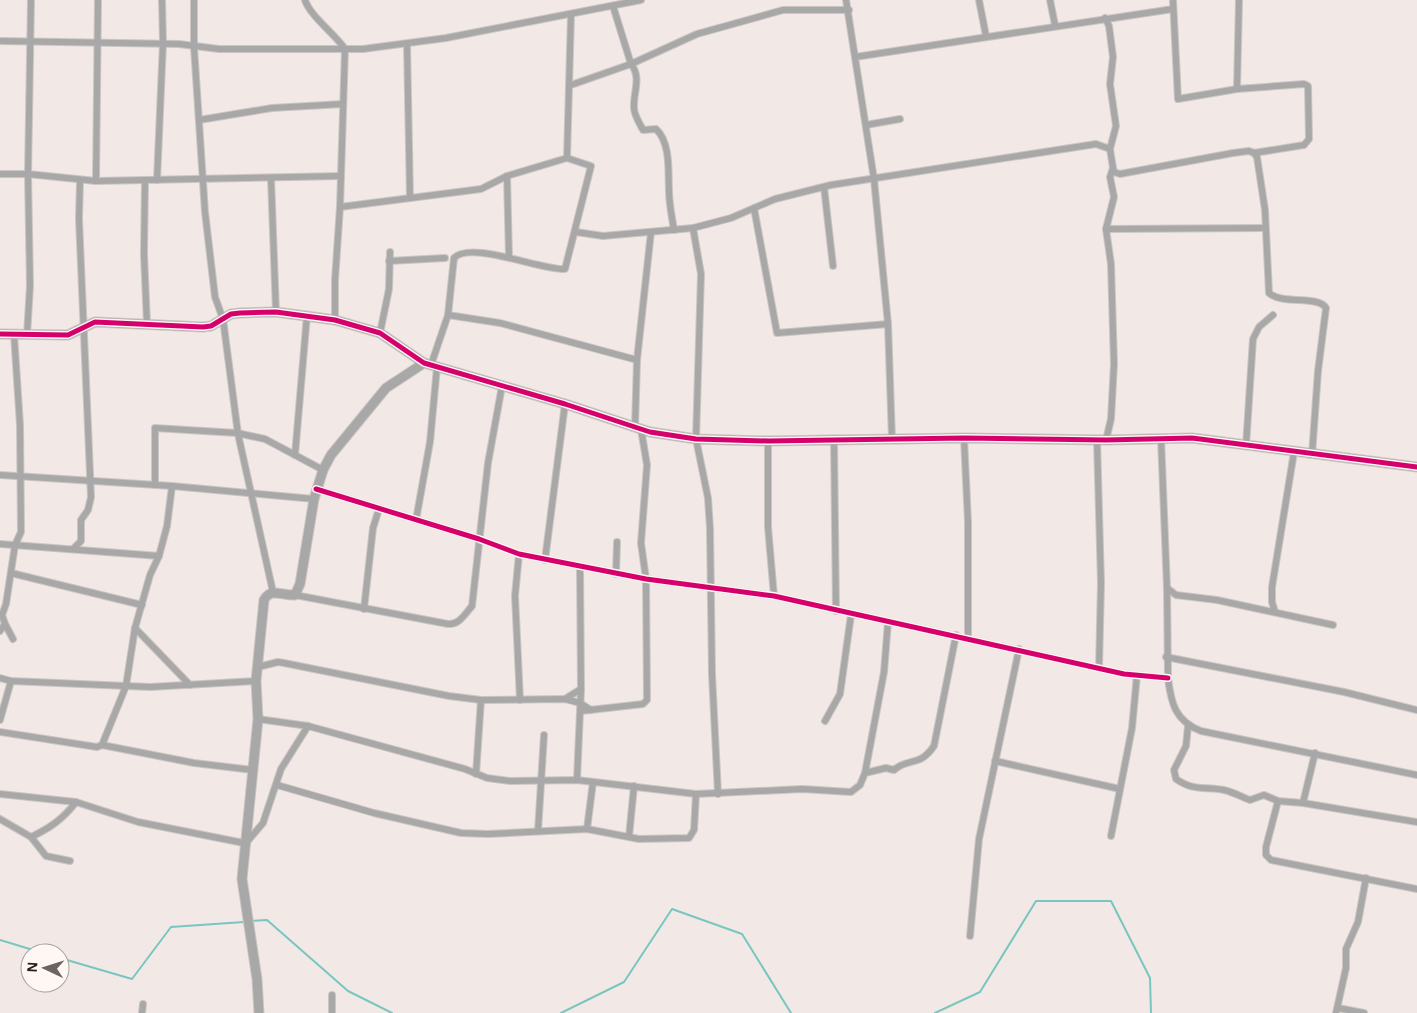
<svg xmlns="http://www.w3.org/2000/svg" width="1417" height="1013" font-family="Helvetica,sans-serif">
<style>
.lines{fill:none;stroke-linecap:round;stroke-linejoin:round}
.stream{stroke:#78c6bf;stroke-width:2}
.minor-casing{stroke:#ccc5c2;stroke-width:8}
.tertiary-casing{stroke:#ccc5c2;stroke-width:11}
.minor{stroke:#a8a8a8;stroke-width:6}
.tertiary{stroke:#a8a8a8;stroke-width:9}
.cycleway-casing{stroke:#fef7f4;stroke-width:8}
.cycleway{stroke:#d6006c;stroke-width:5}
</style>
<rect width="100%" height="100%" fill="#f2e9e6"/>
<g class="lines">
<g class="stream">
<polyline points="251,921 267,920 348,991 392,1013"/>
<polyline points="0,940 43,953"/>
<polyline points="60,958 132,979 171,927 244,922"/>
<polyline points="561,1013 624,982 672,909 742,934 791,1013"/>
<polyline points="935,1013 980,992 1036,901 1111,901 1150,978 1151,1013"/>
</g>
<g class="minor-casing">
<g id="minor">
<polyline points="194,0 194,47 205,212 215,297 223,319 238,434 273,592"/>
<path d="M 305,0 C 310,16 335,34 345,49 L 340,207 L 335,280 L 335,320"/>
<polyline points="846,0 874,179 888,324 892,439"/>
<polyline points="979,0 986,36"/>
<polyline points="1050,0 1055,25"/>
<path d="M 613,6 L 631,64 C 642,78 633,92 634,108 C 634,115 640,124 643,130 L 656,129 C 671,143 668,172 669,191 C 669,204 672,217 674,230"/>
<polyline points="1105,18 1109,26 1113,57 1110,84 1116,126 1110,149"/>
<polyline points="0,41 179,44 219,49 363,49 446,38 641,0"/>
<polyline points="407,44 410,198"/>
<polyline points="855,57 1173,9"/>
<polyline points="571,85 631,64 697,34 783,10 849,10"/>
<polyline points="1237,89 1239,0"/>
<polyline points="199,120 272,108 343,104"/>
<polyline points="866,125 900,119"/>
<path d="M 1254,153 L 1257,157 L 1265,210 L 1269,293 C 1282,305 1318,295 1326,308 L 1318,371 L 1312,455"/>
<polyline points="567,158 571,15"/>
<polyline points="1113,168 1114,172 1120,174 1233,153 1249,151 1254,153 1304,145 1309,139 1308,86 1304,84 1237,89 1178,99 1173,0"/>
<polyline points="0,174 28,174 96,181 341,176"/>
<polyline points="507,176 509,257"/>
<polyline points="271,178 276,312"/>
<polyline points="157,180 163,43 162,0"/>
<polyline points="96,181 98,0"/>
<polyline points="145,181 144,254 147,324"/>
<polyline points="824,187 833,266"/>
<path d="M 340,207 L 481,189 L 507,176 L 567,158 L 591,166 L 565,269 C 543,271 470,240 454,258 L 448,315 L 431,365"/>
<polyline points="754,208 777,333 888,324"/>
<polyline points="693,228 701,274 696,439 708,498 710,529 712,674 718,794"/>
<polyline points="1106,229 1265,228"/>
<polyline points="576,232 603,236 693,228 731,218 775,199 831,185 1096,144 1110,149 1113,168 1110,177 1114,197 1106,229 1111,264 1114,364 1111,419 1106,440"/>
<polyline points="389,261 445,258"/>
<polyline points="448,315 500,323 637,360"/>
<polyline points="380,333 389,289 390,252"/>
<polyline points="27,335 30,286 28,174 31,0"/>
<polyline points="635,427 637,360 651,232"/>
<polyline points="964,438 968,522 968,638"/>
<path d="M 1161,438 L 1167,588 L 1168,678 C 1171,703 1175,721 1201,731 L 1417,775"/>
<polyline points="834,440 836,611"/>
<polyline points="1097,440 1101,583 1099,668"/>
<polyline points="768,441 768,527 774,596"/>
<polyline points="1246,446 1253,339 1259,327 1273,315"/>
<polyline points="295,455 307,315"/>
<polyline points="0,475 172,486 314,499"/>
<polyline points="155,485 155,428 237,433 265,439 323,470"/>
<polyline points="316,489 479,539 519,554 646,579 774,596 1124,674 1168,678"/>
<polyline points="416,520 430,442 437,367"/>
<polyline points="0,544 159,556"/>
<polyline points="73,549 81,541 81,520 88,510 91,497 79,219 80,181"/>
<polyline points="519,554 515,596 520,700"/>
<polyline points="545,560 565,404"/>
<polyline points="11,573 142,605"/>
<polyline points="616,574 617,542"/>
<polyline points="1167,588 1176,595 1217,600 1333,625"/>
<path d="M 295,595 L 448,624 C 459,625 465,614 472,606 L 488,463 L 502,386"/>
<polyline points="364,609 373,528 379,509"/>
<polyline points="1275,612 1272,602 1272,587 1294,452"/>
<polyline points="5,624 13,639"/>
<polyline points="135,628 190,685"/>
<polyline points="0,631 5,624 2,615 6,604 15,545 21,532 20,425 14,334"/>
<polyline points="1166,657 1344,692 1417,710"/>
<polyline points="258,667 278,662 284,663 449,696 481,700 565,699 580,703 591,710"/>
<polyline points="0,678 11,681 150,687 256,681"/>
<polyline points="565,699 581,689"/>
<polyline points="581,711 643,704 647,700 646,579 641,543 647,465 641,429"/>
<path d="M 258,719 L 308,726 L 465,769 L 487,778 L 510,781 L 577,780 L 696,794 L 802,789 L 851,792 L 860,785 L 865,773 L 886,768 L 894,770 C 908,757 919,768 934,746 L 956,635"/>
<polyline points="0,720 11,681"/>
<polyline points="825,721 840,694 851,615"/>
<path d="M 1188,726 L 1186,746 L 1174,770 L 1176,779 C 1195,792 1204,786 1224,790 C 1233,792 1242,797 1250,800 L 1264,795 L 1278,801 L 1303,803 L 1417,822"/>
<polyline points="0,732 97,747 102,745 194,763 253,770"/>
<polyline points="102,745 126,686 135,628 150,575 159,556 167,526 172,486"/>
<polyline points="995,761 1120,789"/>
<polyline points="865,773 884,672 888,622"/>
<polyline points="476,774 481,700"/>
<polyline points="577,780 581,689 580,567"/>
<polyline points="277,785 374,813 461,833 488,834 587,829 639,839 689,838 694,830 696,794"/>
<polyline points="0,794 76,802 138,822 244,843"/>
<polyline points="1278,801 1266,847 1266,855 1271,860 1417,889"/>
<polyline points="1303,803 1315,753"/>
<path d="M 0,819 L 31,837 C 50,828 63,819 76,802"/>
<polyline points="587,829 593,782"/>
<polyline points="538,831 544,735"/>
<polyline points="1111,836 1132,728 1137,675"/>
<polyline points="31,837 46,856 70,861"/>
<polyline points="629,837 634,786"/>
<polyline points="246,843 263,823 281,769 308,726"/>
<polyline points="970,936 979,839 1019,649"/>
<polyline points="1338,1008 1364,1013"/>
<polyline points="142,1013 143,1004"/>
<polyline points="332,1013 332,995"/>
<polyline points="1336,1013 1346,968 1346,949 1358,922 1366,878"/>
</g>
</g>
<g class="tertiary-casing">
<g id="tertiary">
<polyline points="0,334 68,335 95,322 203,327 211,326 231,314 240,313 276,312 335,320 380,333 424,363 565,404 650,432 696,439 768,441 964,438 1106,440 1192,438 1417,467"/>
<path d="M 259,1013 L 257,979 L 242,879 L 258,719 L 256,681 L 264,600 C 271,587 282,596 295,595 L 300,584 L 314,499 L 323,470 L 331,455 L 386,388 L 424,363"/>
</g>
</g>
<use href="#minor" class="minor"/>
<use href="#tertiary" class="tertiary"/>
<g class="cycleway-casing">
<g id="cycleway">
<polyline points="0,334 68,335 95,322 203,327 211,326 231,314 240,313 276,312 335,320 380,333 424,363 565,404 650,432 696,439 768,441 964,438 1106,440 1192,438 1417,467"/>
<polyline points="316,489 479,539 519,554 646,579 774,596 1124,674 1168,678"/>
</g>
</g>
<use href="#cycleway" class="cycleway"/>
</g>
<g transform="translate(45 968) rotate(274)"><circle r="24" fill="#fef7f4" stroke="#a7a09d"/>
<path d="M0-4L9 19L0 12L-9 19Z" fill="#6c6462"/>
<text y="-8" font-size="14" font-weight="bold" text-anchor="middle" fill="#241d1b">N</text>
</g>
</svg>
